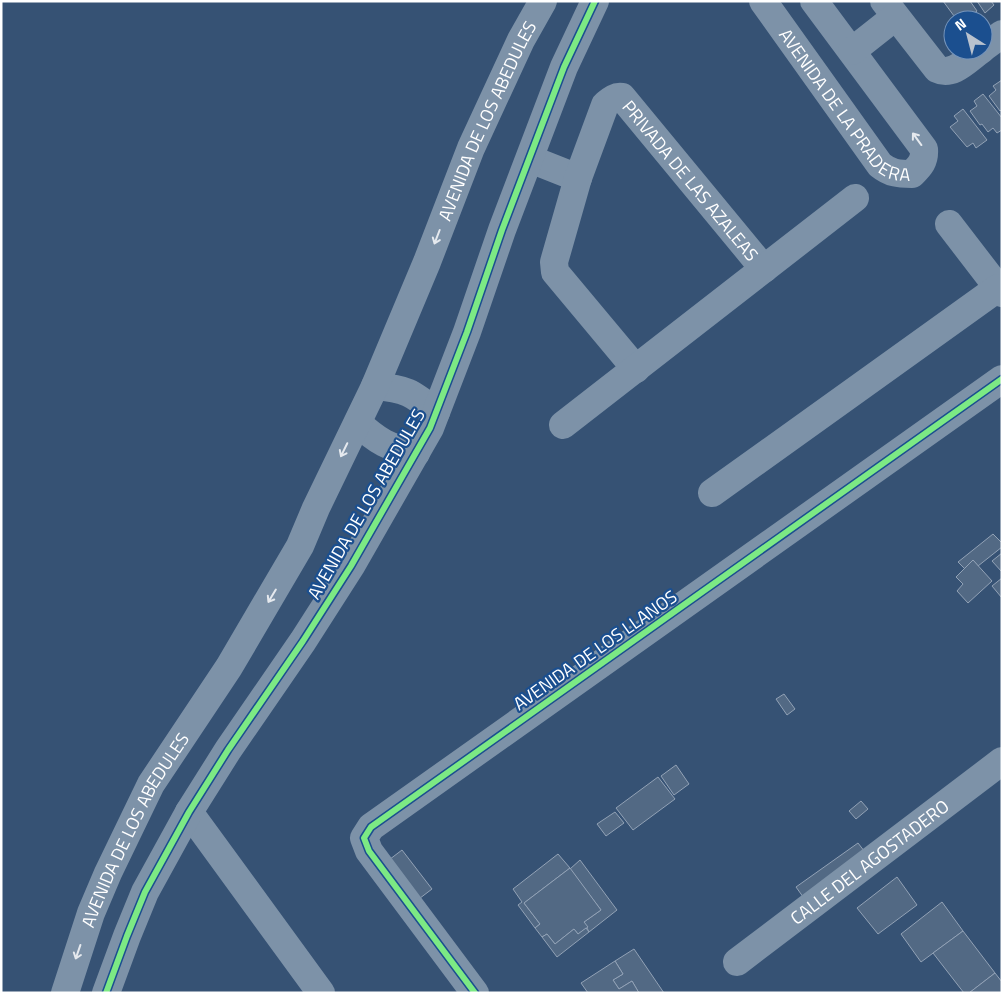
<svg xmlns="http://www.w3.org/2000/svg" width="1003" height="994" font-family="'Titillium Web',sans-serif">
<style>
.building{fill:#526984;stroke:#92a2b6}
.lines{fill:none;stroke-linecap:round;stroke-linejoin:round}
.minor{stroke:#7d92a8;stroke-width:28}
.cycleway-casing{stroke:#1b4f8f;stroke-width:9}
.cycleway{stroke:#7ce984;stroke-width:6}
.oneway{stroke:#e5e9ee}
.labels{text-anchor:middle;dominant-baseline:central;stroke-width:4.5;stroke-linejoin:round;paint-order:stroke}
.street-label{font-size:18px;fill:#fff;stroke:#1b4f8f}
</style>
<rect width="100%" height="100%" fill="#365274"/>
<g class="building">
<polygon points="943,1 970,1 977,11 971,16 974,20 957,20"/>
<polygon points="977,1 991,1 994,5 985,13"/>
<polygon points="1002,80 1002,109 1000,111 989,96 996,90 993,86"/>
<polygon points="983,94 1002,118 1002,130 997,133 993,128 988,132 982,124 980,125 970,111 977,106 974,101"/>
<polygon points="963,109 987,140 976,148 973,143 967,147 950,127 958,121 954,116"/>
<polygon points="993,534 1002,543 1002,547 978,566 973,560 965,569 958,562"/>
<polygon points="1002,553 1002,572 992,561"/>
<polygon points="973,560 992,581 968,603 957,591 963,584 956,577"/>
<polygon points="1002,578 1002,598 992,586"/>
<polygon points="784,694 795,709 787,715 776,699"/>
<polygon points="676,765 689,784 674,795 661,776"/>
<polygon points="658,777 675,799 633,830 616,808"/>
<polygon points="861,801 868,809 856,819 849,811"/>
<polygon points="615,812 624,823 606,836 597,824"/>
<polygon points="858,843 868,856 806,901 796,887"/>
<polygon points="402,850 432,889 407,908 377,869"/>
<polygon points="558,854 570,868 524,903 540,924 535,928 518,905 522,902 513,889"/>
<polygon points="580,860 617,910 589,932 584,922 601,910 570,869"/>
<polygon points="570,868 601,910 584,922 588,927 578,934 574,929 555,944 547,934 542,937 535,928 540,924 524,903"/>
<polygon points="897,877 917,905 878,934 857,908"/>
<polygon points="942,902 963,931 921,962 901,934"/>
<polygon points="586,928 589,932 557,957 542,937 547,934 555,944 574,929 578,934"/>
<polygon points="963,931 995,973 969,993 964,993 933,953"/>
<polygon points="634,949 664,993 639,993 632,981 619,989 613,980 623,974 615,961"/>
<polygon points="615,961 623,974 613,980 619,989 632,981 639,993 588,993 581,983"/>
<polygon points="995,973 1002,982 1002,993 969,993"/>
</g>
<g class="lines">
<g class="minor">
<path id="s1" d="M 763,1 L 880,165 C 890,173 898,174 912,174 C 920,166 925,161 924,149 L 814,1"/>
<path d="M 884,1 L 937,69 C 953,77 968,59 981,50"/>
<polyline points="983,48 1002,34"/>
<polyline points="852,51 895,17"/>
<polyline points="530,159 578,178"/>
<polyline points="949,224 1002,293"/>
<path id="s2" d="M 636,369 L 555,272 L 554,262 L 578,178 L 605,105 C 610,101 614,96 622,97 L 764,269"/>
<path d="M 375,386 C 406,389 411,392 436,412"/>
<path d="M 358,423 C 377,441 389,448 416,453"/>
<polyline points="563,425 855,198"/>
<polyline points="712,493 998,288"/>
<polyline points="189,812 321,993"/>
<path id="s3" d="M 737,962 L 1002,761"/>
<path id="s4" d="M 65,993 L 91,913 L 108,873 L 151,784 L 229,667 L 300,546 L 316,508 L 375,386 L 427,262 L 471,148 L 521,40 L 543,1"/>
<polyline points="106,993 127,936 145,892 189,812 228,750 303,641 351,566 430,428 467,332 502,230 564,67 595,1"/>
<polyline points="475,993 369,851 364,838 371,827 1002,379"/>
</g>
<g class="cycleway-casing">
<g id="cycleway">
<polyline points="106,993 127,936 145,892 189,812 228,750 303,641 351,566 430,428 467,332 502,230 564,67 595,1"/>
<polyline points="475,993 369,851 364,838 371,827 1002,379"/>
</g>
</g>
<use href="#cycleway" class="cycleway"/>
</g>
<defs><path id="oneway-shaft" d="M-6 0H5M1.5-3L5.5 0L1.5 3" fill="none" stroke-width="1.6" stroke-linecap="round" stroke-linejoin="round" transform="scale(1.25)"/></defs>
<g class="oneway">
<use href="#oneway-shaft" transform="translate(917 139) rotate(-126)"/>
<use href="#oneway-shaft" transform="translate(437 237) rotate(111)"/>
<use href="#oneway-shaft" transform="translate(344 450) rotate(116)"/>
<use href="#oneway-shaft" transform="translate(272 596) rotate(121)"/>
<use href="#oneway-shaft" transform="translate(78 952) rotate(109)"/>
</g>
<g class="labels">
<g class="street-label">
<text stroke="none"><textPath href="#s1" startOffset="135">AVENIDA DE LA PRADERA</textPath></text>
<text stroke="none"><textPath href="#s4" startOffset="972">AVENIDA DE LOS ABEDULES</textPath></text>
<text stroke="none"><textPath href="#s2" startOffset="429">PRIVADA DE LAS AZALEAS</textPath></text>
<text transform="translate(366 504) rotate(-60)">AVENIDA DE LOS ABEDULES</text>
<text transform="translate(595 650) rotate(-35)">AVENIDA DE LOS LLANOS</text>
<text stroke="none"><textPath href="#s4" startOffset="178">AVENIDA DE LOS ABEDULES</textPath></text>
<text stroke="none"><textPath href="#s3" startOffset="166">CALLE DEL AGOSTADERO</textPath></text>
</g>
</g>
<rect width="1003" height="994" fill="none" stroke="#ffffff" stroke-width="5"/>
<g transform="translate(968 35) rotate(324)"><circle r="24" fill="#1b4f8f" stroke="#7695bc"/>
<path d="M0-4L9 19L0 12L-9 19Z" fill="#b9c2ce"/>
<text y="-8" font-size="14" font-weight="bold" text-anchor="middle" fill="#ffffff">N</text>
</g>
</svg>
